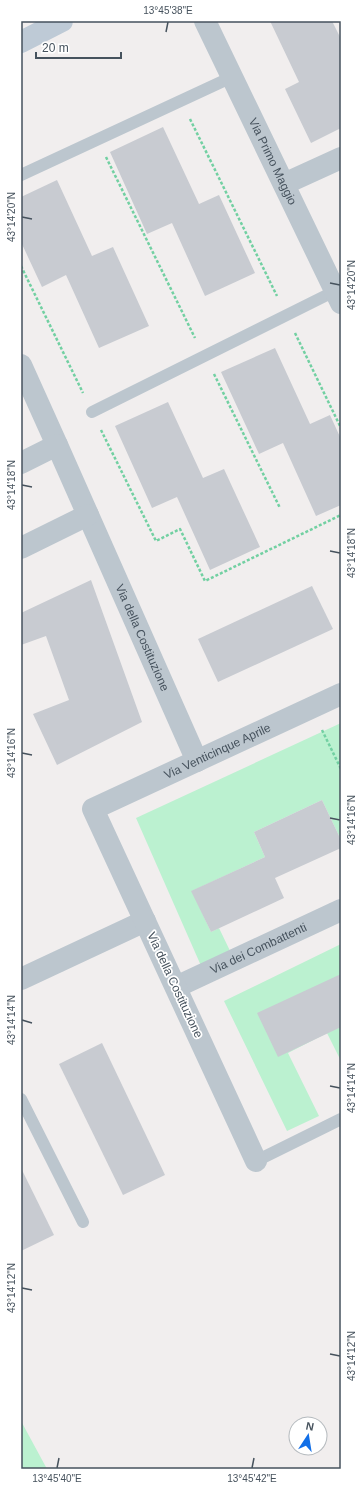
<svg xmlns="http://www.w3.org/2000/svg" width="362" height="1490" font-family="Arial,sans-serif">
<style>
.green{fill:#bbf1d0}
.building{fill:#c8cbd1}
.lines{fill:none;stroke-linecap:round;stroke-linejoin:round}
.path{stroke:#72d0a2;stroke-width:2.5;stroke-dasharray:3 2;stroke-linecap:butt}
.lane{stroke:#bcc6ce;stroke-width:12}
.street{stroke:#bcc6ce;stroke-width:22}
.secondary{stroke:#becad6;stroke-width:22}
.ticks{fill:none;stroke:#46525d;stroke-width:1.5}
.labels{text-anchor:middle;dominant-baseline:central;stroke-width:3.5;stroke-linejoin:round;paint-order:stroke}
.street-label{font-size:12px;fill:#46525d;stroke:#fff}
.neatline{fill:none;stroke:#46525d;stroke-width:1.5}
.ticks-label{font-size:10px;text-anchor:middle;fill:#46525d}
</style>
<rect width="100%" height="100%" fill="#f1eeee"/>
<g class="green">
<polygon points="341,723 341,840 322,800 254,832 265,857 192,891 211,932 219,928 232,955 202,968 136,818"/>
<polygon points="341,944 341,1061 327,1033 288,1053 319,1116 287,1131 224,1001"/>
<polygon points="21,1421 47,1469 21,1469"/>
</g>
<g class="building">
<polygon points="270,21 332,21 341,39 341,128 311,143 285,89 299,82"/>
<polygon points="163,127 199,204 219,195 255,273 205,296 172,223 147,234 110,152"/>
<polygon points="57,180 92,256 113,247 149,326 99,348 66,275 42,287 21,242 21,197"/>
<polygon points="275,348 310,424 330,415 341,439 341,505 316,516 283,443 259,454 221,372"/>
<polygon points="168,402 203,478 224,469 260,547 210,570 177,497 152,508 115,426"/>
<polygon points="91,580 142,722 57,765 33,714 69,700 46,636 21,645 21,613"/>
<polygon points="312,586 333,629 218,682 198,639"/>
<polygon points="322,800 341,840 341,848 275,878 284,898 211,932 191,891 265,857 254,832"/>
<polygon points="341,974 341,1027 278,1057 257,1013"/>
<polygon points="102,1043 165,1175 123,1195 59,1064"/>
<polygon points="21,1168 54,1235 21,1251"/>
</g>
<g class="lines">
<g class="path">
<polyline points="190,119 277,296"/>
<polyline points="106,157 195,338"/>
<polyline points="21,266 83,393"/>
<polyline points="295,333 341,428"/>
<polyline points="214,374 280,508"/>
<polyline points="101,430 156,541 180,529 205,581 341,515"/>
<polyline points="322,730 341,769"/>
</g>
<g class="lane">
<polyline points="21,175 232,77"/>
<polyline points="92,412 335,291"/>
<polyline points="21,1099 83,1222"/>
<polyline points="256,1161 341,1119"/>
</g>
<g class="street">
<path id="s1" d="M 205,21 L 341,303"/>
<polyline points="284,184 341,158"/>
<polyline points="21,365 57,445"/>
<path id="s2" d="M 21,463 L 57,445 L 197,761"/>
<polyline points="21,548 88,515"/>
<polyline points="21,979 145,921"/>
<path id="s3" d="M 176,987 L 341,910"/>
<path id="s4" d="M 256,1161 L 93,809 L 341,694"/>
</g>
<polyline class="secondary" points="21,42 62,21"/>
</g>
<path class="ticks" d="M 166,32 L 168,22M 22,217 L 32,219M 330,283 L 340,285M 22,485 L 32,487M 330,551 L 340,553M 22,753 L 32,755M 330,818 L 340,820M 22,1020 L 32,1023M 330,1086 L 340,1088M 22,1288 L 32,1290M 330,1354 L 340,1356M 57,1468 L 59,1458M 252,1468 L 254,1458"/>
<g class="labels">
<g class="street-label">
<text stroke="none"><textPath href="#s1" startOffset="156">Via Primo Maggio</textPath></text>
<text stroke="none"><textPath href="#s2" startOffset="251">Via della Costituzione</textPath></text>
<text stroke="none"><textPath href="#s4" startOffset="525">Via Venticinque Aprile</textPath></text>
<text stroke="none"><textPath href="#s3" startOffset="91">Via dei Combattenti</textPath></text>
<text transform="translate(175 985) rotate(65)">Via della Costituzione</text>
</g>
</g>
<rect width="362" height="1490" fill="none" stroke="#ffffff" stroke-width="44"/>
<g transform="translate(308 1436) rotate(12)"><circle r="19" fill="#ffffff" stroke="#b5babe"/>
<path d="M0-3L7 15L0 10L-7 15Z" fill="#126fe7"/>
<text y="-6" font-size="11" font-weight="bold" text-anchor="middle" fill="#46525d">N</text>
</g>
<path d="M36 52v6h85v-6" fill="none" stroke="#46525d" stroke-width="2"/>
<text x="42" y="52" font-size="12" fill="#46525d" stroke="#ffffff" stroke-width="3" paint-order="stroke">20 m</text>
<rect x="22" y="22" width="318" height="1446" class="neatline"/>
<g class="ticks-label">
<text x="168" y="14">13°45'38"E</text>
<text transform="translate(11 217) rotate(-90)" y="4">43°14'20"N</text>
<text transform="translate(351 285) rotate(-90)" y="4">43°14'20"N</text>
<text transform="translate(11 485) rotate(-90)" y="4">43°14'18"N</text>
<text transform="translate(351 553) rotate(-90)" y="4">43°14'18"N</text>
<text transform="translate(11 753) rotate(-90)" y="4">43°14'16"N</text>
<text transform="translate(351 820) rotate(-90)" y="4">43°14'16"N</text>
<text transform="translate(11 1020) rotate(-90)" y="4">43°14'14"N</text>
<text transform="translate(351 1088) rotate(-90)" y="4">43°14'14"N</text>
<text transform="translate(11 1288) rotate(-90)" y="4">43°14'12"N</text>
<text transform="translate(351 1356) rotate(-90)" y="4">43°14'12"N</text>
<text x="57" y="1482">13°45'40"E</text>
<text x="252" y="1482">13°45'42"E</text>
</g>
</svg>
